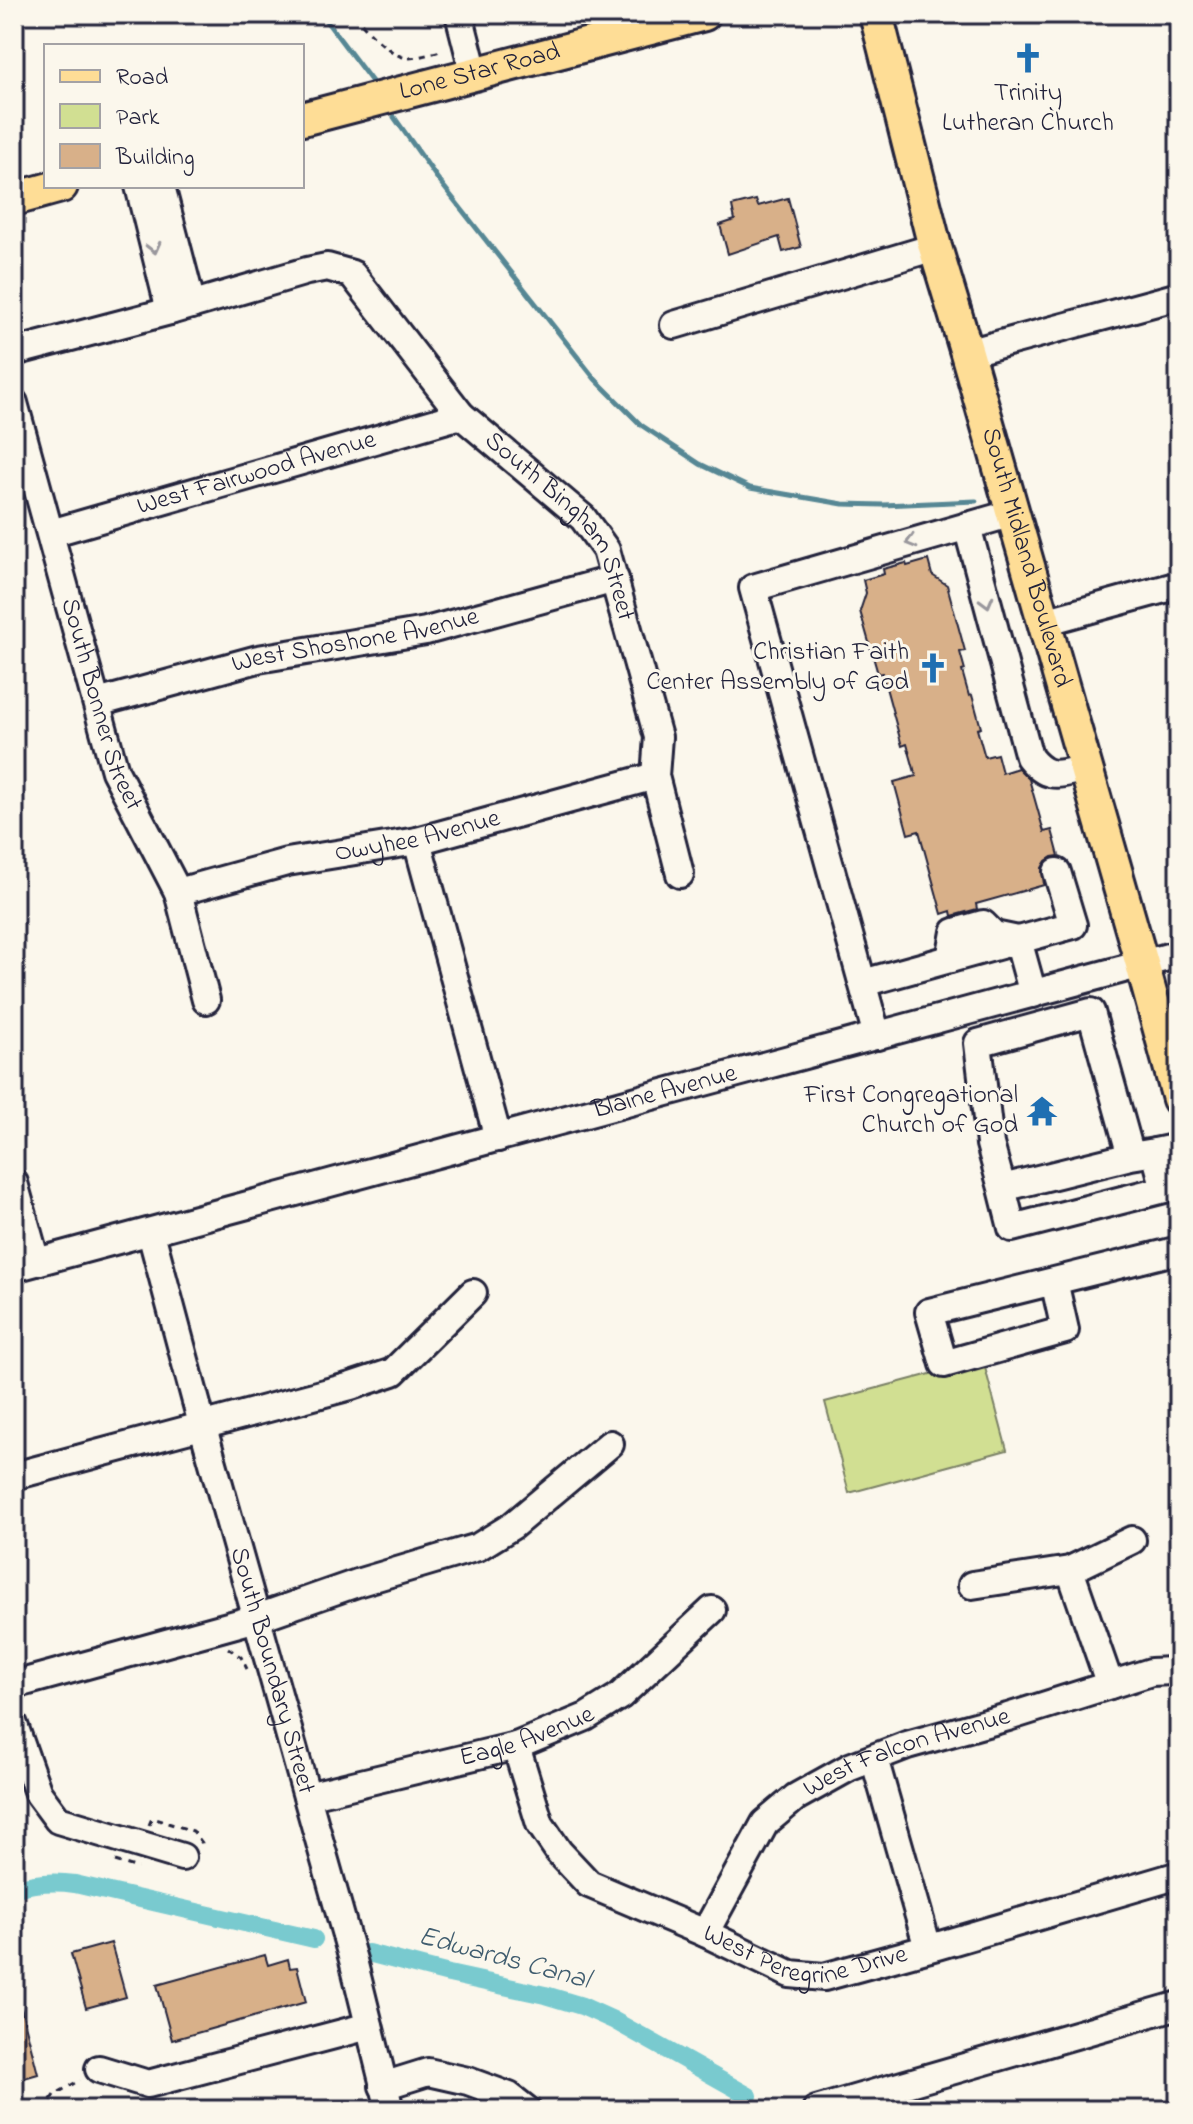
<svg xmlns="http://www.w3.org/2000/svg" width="1193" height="2124" font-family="'Indie Flower',sans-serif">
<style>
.green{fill:#d1df92;stroke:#7a8066;stroke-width:2}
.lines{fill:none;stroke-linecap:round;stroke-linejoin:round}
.stream{stroke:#568794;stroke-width:5}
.canal{stroke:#79cacf;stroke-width:18}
.building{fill:#d8b089;stroke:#22223b;stroke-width:2}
.minor-casing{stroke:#22223b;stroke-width:32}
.major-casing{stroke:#22223b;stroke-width:38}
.path{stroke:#22223b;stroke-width:3;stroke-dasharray:6 6;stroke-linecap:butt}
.minor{stroke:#fbf7ec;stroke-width:26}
.major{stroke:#fedd96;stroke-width:32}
.oneway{stroke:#99979c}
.labels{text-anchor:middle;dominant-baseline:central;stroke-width:6;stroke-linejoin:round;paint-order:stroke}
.street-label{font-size:26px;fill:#22223b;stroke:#fbf7ec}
.poi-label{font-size:26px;fill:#22223b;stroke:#fbf7ec;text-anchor:end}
.water-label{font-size:28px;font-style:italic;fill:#405d6f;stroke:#fbf7ec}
</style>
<rect width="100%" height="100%" fill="#fbf7ec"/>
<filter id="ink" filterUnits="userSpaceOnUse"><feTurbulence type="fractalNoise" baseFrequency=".0125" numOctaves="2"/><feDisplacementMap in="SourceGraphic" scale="16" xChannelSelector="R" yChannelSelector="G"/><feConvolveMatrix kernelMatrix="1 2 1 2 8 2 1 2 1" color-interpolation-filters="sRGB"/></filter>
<g filter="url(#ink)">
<polygon class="green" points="983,1360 1007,1450 849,1493 825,1402"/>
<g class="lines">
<g class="stream">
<polyline points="321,14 373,83"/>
<polyline points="394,117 437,178 595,379 641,425 700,464 750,488 843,504 883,505 976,501"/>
</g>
<g class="canal">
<path d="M 14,1889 C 35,1882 53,1881 75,1884 L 314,1939"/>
<polyline points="368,1953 449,1974 545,1995 582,2006 613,2020 749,2096"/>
</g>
</g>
<g class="building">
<polygon points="788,198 801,247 783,252 779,237 728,254 720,225 735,220 732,206 756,200 758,206"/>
<polygon points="928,560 932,575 947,585 965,651 960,652 965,670 962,671 969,696 972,695 981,728 977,729 985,757 997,754 1002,773 1018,768 1029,779 1044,832 1052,830 1059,856 1052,857 1046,861 1042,868 1044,885 976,904 977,909 952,916 951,911 942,914 919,831 908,834 894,782 916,776 907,744 902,746 882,673 878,674 860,611 866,593 863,580 884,574 883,569 906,563 907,566"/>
<polygon points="111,1943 126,1997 86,2008 71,1954"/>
<polygon points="265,1955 268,1965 288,1959 290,1968 297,1967 306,2002 172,2040 157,1985"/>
<polygon points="18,1996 38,2074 14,2081 14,1997"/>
</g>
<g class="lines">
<g class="minor-casing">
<g id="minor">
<polyline points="459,14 474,73"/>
<polyline points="139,186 170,311"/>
<polyline points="161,186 192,305"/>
<polyline points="674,325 935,247"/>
<path id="s1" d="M 14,352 L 170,311 L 307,271 L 327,267 L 352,274 L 461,415 L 583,518 L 606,550 L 658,737 L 655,776 L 680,874"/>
<polyline points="967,353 1179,296"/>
<path id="s2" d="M 14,403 L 115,771 L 178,892 L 206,1000"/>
<path d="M 967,526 L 1029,757 C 1048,781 1059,774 1086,768"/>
<path id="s3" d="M 51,533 L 461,415"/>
<polyline points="1044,622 1179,585"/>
<path id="s4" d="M 97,703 L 258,659 L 426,631 L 615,579"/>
<polyline points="417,841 498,1138"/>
<path id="s5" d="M 178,892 L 287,862 L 417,841 L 655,776"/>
<polyline points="950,959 955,932 983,924 994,935 1018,940 1033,994"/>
<polyline points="863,983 1073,925 1057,872"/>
<polyline points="877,1036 753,588 1013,513"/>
<polyline points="1155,1152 1179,1147"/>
<polyline points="14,1183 36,1262"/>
<polyline points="1002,1188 990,1144 978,1043 1091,1012 1131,1156 1002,1188 1012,1228 1165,1189 1155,1152 1131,1156"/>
<path id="s6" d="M 151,1233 L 202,1424 L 353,1960 L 390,2110"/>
<path id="s7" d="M 14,1268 L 1179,954"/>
<polyline points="1054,1281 1065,1330 944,1364 929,1312 1179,1250"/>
<polyline points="14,1476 351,1386 393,1372 473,1293"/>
<polyline points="1070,1570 1110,1685"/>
<polyline points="972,1585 1070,1570 1132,1540"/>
<polyline points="14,1685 257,1618 360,1582 478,1547 512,1526 610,1444"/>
<polyline points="14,1725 38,1793 58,1820 182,1857"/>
<path id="s8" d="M 516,1746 L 540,1824 L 559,1852 L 589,1884 L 705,1933 L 790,1974 L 824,1977 L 937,1946 L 1179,1875"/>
<polyline points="874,1758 928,1948"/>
<path id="s9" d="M 307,1796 L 516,1746 L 586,1717 L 620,1696 L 712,1610"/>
<path id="s10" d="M 705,1933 L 765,1823 L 796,1797 L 850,1767 L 907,1745 L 1008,1717 L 1151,1672 L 1172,1671 L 1179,1675"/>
<polyline points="99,2069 148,2084 369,2026"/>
<polyline points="383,2086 428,2072 468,2081 509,2096 527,2110"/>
<polyline points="816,2110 1179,2005"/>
</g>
</g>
<g class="major-casing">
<g id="major">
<path id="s11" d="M 876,14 L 935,247 L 967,353 L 1142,964 L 1179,1099"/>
<path id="s12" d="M 302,119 L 704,14"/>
<polyline points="14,199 61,186"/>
</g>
</g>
<g class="path">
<path d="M 354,14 C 364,27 390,56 407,58 C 419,58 433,53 444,50"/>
<polyline points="228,1648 241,1657 247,1669"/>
<polyline points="14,1801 22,1810"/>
<polyline points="149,1825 152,1818 193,1831 202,1843 202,1849"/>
<polyline points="115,1861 138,1868"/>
<polyline points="44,2110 54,2095 80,2080"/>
</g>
<use href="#minor" class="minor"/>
<use href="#major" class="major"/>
</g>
<defs><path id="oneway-chevron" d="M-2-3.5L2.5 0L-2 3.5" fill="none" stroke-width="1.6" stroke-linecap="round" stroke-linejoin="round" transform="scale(2)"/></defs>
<g class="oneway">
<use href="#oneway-chevron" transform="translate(154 248) rotate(76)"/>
<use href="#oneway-chevron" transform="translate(911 542) rotate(164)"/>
<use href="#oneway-chevron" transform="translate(987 602) rotate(75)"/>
</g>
</g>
<defs>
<g id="church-bare" transform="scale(2.4)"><path d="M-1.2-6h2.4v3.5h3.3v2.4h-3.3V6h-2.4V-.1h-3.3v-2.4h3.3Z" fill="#1f6fb2" stroke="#fbf7ec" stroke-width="2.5" paint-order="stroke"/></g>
<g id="temple-bare" transform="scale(2.4)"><path d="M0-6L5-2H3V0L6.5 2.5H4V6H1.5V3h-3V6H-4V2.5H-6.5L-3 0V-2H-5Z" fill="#1f6fb2" stroke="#fbf7ec" stroke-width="2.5" paint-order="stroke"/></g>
</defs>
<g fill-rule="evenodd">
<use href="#church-bare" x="1028" y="58"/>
<use href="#church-bare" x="933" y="668"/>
<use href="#temple-bare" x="1042" y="1111"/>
</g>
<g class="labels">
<g class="street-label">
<text stroke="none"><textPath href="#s12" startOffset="184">Lone Star Road</textPath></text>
<text stroke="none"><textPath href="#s3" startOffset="214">West Fairwood Avenue</textPath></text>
<text stroke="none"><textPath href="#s1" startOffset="682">South Bingham Street</textPath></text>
<text stroke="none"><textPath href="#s11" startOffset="564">South Midland Boulevard</textPath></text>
<text stroke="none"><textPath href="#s4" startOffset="266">West Shoshone Avenue</textPath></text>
<text stroke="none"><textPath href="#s2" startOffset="314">South Bonner Street</textPath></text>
<text stroke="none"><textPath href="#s5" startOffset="246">Owyhee Avenue</textPath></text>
<text stroke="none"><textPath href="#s7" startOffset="674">Blaine Avenue</textPath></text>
<text stroke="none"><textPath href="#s6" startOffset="454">South Boundary Street</textPath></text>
<text stroke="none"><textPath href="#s9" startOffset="228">Eagle Avenue</textPath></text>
<text stroke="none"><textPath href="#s10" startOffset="286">West Falcon Avenue</textPath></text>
<text stroke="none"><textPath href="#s8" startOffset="392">West Peregrine Drive</textPath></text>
</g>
<g class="poi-label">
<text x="1028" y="94" text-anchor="middle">Trinity<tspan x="1028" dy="30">Lutheran Church</tspan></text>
<text x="909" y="653">Christian Faith<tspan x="909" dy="30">Center Assembly of God</tspan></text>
<text x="1018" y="1096">First Congregational<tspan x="1018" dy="30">Church of God</tspan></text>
</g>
<g class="water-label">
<text transform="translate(504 1959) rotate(15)">Edwards Canal</text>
</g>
</g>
<rect width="1193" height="2124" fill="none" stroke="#fbf7ec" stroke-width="48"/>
<rect x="24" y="24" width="1145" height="2076" fill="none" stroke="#22223b" stroke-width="3" filter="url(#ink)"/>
<rect x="44" y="44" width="260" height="144" fill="#fbf7ec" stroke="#a4a2a5" stroke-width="2"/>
<rect x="60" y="70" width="40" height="12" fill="#fedd96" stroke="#a4a2a5" stroke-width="2"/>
<text x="116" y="84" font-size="24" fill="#22223b">Road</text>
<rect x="60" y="104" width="40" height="24" fill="#d1df92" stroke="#a4a2a5" stroke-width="2"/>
<text x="116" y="124" font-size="24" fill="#22223b">Park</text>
<rect x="60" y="144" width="40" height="24" fill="#d8b089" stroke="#a4a2a5" stroke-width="2"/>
<text x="116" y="164" font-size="24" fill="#22223b">Building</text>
</svg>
